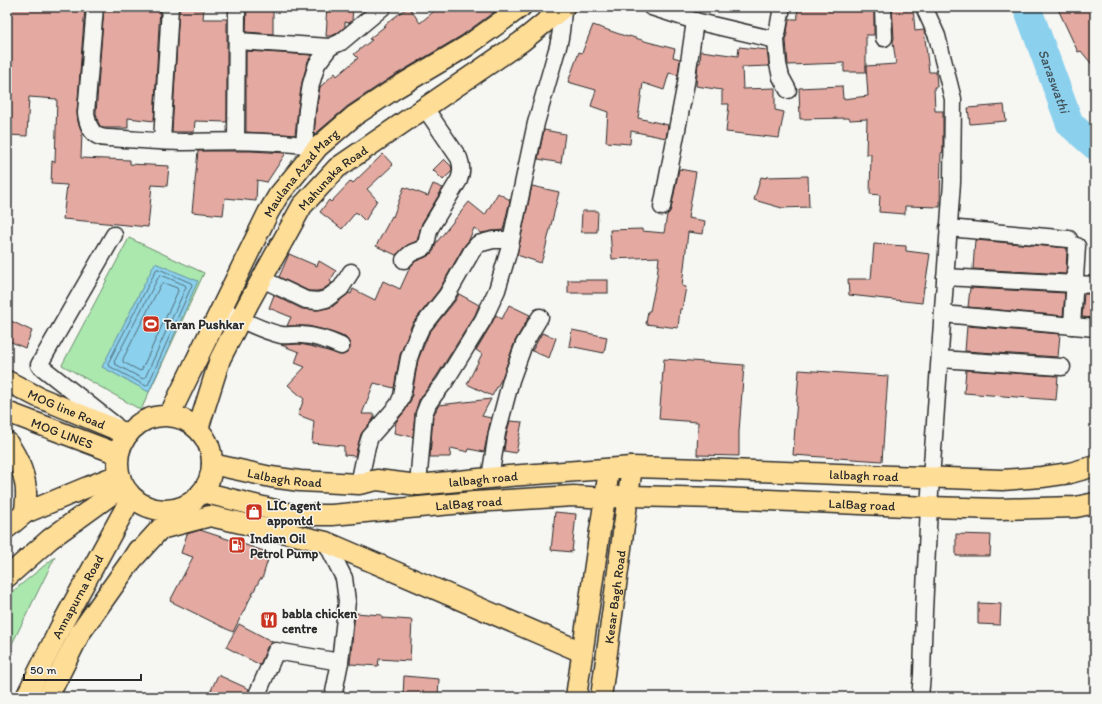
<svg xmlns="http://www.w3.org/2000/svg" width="1102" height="704" font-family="Itim,sans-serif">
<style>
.green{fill:#aae8ae;stroke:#6a8a6c}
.water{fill:#8bd0ed;stroke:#658e9f}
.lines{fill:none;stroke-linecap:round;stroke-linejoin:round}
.shore{stroke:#516d79;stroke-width:1}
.river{stroke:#8bd0ed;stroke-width:28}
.building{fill:#e4aaa1;stroke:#2b2b2b}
.minor-casing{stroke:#2b2b2b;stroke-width:19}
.major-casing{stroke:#2b2b2b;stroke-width:23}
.minor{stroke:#f6f6f2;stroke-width:16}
.major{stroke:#fedd96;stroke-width:20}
.labels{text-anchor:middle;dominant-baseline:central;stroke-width:3;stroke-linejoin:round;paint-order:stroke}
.street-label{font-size:13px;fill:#2b2b2b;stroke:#f6f6f2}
.poi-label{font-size:13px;font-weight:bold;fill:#2b2b2b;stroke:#f6f6f2;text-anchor:start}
.water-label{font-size:14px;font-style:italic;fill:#43545c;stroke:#f6f6f2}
</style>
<rect width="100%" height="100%" fill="#f6f6f2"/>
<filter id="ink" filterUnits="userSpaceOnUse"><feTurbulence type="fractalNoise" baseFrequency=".025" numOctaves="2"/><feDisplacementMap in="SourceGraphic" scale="8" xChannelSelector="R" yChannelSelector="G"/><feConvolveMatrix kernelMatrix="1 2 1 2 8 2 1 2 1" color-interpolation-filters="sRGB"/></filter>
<g filter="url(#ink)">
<g class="green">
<polygon points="129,238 204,273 141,410 62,365"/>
<polygon points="55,557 7,654 7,596"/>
</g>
<polygon class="water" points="155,263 198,281 149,392 102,367"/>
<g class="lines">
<g class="shore">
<polygon points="157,269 159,269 191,283 192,285 148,385 146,386 109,366 108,364"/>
<polygon points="161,275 185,285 186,287 145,378 143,379 115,364 114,362 159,276"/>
<polygon points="164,283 177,288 178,291 142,369 140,371 123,362 123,359 161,284"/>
</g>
<path class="river" id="s1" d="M 1027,7 L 1070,124 L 1095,146"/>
</g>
<g class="building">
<polygon points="7,7 85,7 77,112 78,122 82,132 81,158 130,160 130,164 169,166 167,186 152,185 148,227 63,219 67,185 51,184 52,161 55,162 57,99 29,97 27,136 7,135"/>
<polygon points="104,7 160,7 154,121 128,118 128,128 103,128 100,126 98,122 96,113"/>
<polygon points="179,7 204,7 203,19 227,19 227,122 195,121 194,132 172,132"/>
<polygon points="327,7 353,7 352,21 349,23 345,22 345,27 336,34 330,36 326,36 327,21 326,20"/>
<polygon points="408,7 409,7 420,23 439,7 501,7 461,36 390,78 348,106 314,135 316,111 320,87 335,73 337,76 358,58 354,54 372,40 369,39 385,26 383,26"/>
<polygon points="797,7 874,7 874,35 866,35 866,72 844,72 844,63 788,65 786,40 789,19 798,19"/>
<polygon points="892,7 913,7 915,31 924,30 929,72 936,72 937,87 934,87 935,111 943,111 943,152 941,153 940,207 905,206 905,214 879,212 880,195 870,194 871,154 866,154 867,119 850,120 849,118 800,119 799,88 842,86 843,99 868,96 866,66 896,64 893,42 894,38"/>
<polygon points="1057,7 1095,7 1095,68 1081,51 1078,52"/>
<polygon points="247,8 273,8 273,34 246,32"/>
<polygon points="593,25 628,37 629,36 648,42 675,49 673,57 680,59 678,75 669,73 664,90 643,83 638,118 668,125 666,138 631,131 630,144 606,142 608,112 591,106 596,90 568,82 579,52 582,53"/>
<polygon points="739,47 767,50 769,66 742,67 743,89 775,88 775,110 784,112 779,138 726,132 729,104 722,104 722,90 696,86 698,63 700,63 701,51 738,56"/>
<polygon points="246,51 312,55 308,61 302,82 298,109 295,135 246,132"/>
<polygon points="1004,105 1006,121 970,124 968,108"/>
<polygon points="544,130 565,134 561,163 538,159"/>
<polygon points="198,151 251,151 286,153 267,182 257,180 256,201 225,198 223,215 192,212"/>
<polygon points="383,154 393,165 367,189 377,200 365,221 356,212 342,229 320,212 329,200 331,202 351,181 353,183"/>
<polygon points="444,159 451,166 452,169 452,171 443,180 433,170"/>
<polygon points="679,169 696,172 688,218 705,221 703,234 688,232 682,286 686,287 682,309 680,309 678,328 646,324 648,311 650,311 657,277 659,257 612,259 610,230 642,229 642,231 664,233 667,215 669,213 671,209"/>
<polygon points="808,176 809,207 782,208 754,200 761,177 766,178 766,177"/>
<polygon points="433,184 443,188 422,223 417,241 406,246 396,255 376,246 392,216 393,217 404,187 428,196"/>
<polygon points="532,186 559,192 545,250 541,263 517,255"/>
<polygon points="498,193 510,200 503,230 493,231 481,233 474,228 469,240 464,246 439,290 412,324 400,355 394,388 374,383 362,414 374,414 374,418 361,434 355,456 344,455 344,446 312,443 314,421 298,415 304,399 288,385 305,367 295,363 299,352 281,345 299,344 310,346 342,355 347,353 350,349 350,345 348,340 345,337 325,330 308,326 287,326 291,317 269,308 274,295 302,309 317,310 332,307 349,293 351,294 353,289 375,300 383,281 400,289 410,267 416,261 426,257 431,254 434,250 436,243 469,202 485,215"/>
<polygon points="582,211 598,211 597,232 581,232"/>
<polygon points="975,240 1067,248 1066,274 973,269"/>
<polygon points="874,244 906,246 906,251 930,254 925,287 924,287 922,303 849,295 848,279 871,279"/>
<polygon points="289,254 317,266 319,261 336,271 330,281 332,283 322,290 317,291 309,291 279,277"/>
<rect x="568" y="280" width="40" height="13"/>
<polygon points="970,288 1065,293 1063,316 968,307"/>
<polygon points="459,294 479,305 475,315 436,377 419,400 415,413 413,437 394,433 396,422 405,411 411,400 418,360 429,333 455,301"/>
<polygon points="1084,294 1095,294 1095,318 1082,317"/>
<polygon points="509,305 530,315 515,341 502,378 492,396 467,384 482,354 476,350 491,325 496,315 502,319"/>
<polygon points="7,319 32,331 25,348 7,340"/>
<polygon points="967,326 1060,334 1058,357 965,351"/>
<polygon points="572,330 607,337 604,353 569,346"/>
<polygon points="542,333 556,338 549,358 532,351"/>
<polygon points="664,359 744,365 739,432 739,456 697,455 698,422 659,419"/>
<polygon points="799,370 888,376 882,461 793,455"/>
<polygon points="966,370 1058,376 1056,400 964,393"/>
<polygon points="491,399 482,416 491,418 488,432 484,452 469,449 468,452 451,448 450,457 430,457 433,416 439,405"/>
<polygon points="510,421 522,422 516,453 504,451 506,435"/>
<polygon points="555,512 576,514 572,552 551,550"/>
<polygon points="200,530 270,553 262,579 260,579 233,632 170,601 193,557 181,553 187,534"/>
<polygon points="956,534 991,535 990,556 956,556"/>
<polygon points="978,603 1001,604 1000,625 978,624"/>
<polygon points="355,613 382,615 382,618 412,620 410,661 379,659 378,666 350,664"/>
<polygon points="239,624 273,642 267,647 260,665 226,647"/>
<polygon points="218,675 249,689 247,697 208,697"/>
<polygon points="404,676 439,679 438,697 403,697"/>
</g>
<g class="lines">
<g class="minor-casing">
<g id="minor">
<path d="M 95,7 L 86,113 C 87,121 90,132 98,136 C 100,137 105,138 107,138 C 133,139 158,142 184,142 C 229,141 273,140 318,147"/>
<polyline points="651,7 695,21 776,40"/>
<polyline points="782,7 776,40 778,64 781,77 788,90"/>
<polyline points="883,7 884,38"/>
<polyline points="237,41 330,47"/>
<polyline points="162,141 170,7"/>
<polyline points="236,141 237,7"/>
<polyline points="304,145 307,110 311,84 317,64 330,47 341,42 383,7"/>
<polyline points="662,207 686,83 695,21"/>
<polyline points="948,228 1069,239"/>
<polyline points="114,235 39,365 115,425"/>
<path d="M 404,260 C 407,257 410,253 414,252 C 418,250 422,250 425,246 C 427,244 428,232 430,228 L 459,180 C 462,171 462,166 459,158 L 425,108"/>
<polyline points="945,277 1095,285"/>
<polyline points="262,279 306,300 318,301 326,299 341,288 351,272"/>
<path d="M 221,309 C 240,319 260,330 281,335 C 288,336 295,334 302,335 C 316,336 328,340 341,346"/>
<polyline points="943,314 1095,328"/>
<polyline points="1072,326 1077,246"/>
<polyline points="940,359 1062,367"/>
<polyline points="490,478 497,433 511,380 524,344 540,317"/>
<polyline points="359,484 367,446 370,437 398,405 402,396 409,358 415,341 421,328 447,295 472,251 478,244 493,240 511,240"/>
<path d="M 418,485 L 424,414 L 428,404 L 435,394 L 444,383 L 483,320 L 497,290 L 509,250 L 536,123 L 556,53 C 561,39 562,24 563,9 L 561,7"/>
<polyline points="326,542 344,578 347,601 340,662 333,697"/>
<polyline points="256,697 276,651 340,662"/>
<polyline points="920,697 922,675 924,611 929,507 952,182 953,99 937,36 924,7"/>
</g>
</g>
<g class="major-casing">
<g id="major">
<path id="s2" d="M 7,381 L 38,397 L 127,434"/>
<path id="s3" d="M 7,412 L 118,454"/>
<circle cx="165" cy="463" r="47"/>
<path id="s4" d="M 169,416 L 268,213 L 278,196 L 318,147 L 354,116 L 396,88 L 467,46 L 521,7"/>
<path id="s5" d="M 198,429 L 220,359 L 248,304 L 302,206 L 337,168 L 521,42 L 564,7"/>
<path d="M 7,442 C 18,458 27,477 26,497 C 26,502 25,508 25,513"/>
<path id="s6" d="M 212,464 L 271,477 L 300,481 L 359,484 L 377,480 L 418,485 L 509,476 L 632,467 L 628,496 L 605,498 L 609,469"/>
<path id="s7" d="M 632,467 L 703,469 L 1002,480 L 1042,477 L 1070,473 L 1095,466"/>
<path id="s8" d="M 202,492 L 295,515 L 332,515 L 474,502 L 573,496 L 605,498 L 599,537 L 576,697"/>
<polyline points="7,528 25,513 85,488 108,479 119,476"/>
<polyline points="131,561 160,529 210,516 326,542 582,652"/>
<polyline points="7,577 50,539 123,486"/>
<path id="s9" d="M 26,697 L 61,626 L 131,498"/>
<polyline points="48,697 80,633 131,561 138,550"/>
<path id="s10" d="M 601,697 L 628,496 L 720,498 L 929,507 L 999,509 L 1076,507 L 1095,503"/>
</g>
</g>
<use href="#minor" class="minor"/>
<use href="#major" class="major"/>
</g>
</g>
<defs>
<g id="stadium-square" transform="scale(0.9)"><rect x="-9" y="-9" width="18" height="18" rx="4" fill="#c8321e" stroke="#f6f6f2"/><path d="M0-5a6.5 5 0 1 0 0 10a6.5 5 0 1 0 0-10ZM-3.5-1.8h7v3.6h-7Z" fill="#fff"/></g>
<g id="shop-square" transform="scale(0.9)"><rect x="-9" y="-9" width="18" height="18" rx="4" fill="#c8321e" stroke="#f6f6f2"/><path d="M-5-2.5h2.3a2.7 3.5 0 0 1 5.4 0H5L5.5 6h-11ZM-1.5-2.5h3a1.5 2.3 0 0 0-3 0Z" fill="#fff"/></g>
<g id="fuel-square" transform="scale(0.9)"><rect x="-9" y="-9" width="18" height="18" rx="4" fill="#c8321e" stroke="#f6f6f2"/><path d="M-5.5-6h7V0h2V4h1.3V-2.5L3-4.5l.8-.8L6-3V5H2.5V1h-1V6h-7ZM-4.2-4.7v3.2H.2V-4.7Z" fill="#fff"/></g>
<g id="restaurant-square" transform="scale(0.9)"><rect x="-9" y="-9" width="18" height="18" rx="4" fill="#c8321e" stroke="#f6f6f2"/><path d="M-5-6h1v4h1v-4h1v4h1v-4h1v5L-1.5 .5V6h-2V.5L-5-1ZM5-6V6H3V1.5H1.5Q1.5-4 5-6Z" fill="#fff"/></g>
</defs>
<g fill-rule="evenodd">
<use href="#stadium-square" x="151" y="324"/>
<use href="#shop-square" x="254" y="512"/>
<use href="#fuel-square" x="237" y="545"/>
<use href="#restaurant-square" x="269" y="620"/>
</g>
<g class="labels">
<g class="street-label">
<text stroke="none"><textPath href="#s4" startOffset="278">Maulana Azad Marg</textPath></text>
<text stroke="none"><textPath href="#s5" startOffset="289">Mahunaka Road</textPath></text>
<text stroke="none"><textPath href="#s2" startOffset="66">MOG line Road</textPath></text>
<text stroke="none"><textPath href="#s3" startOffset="59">MOG LINES</textPath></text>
<text stroke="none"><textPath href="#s7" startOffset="232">lalbagh road</textPath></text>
<text stroke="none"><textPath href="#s6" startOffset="74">Lalbagh Road</textPath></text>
<text stroke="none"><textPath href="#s6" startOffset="274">lalbagh road</textPath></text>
<text stroke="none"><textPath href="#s8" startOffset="270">LalBag road</textPath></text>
<text stroke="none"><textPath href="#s10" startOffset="437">LalBag road</textPath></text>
<text stroke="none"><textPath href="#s10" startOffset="101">Kesar Bagh Road</textPath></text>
<text stroke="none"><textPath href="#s9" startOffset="113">Annapurna Road</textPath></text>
</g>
<g class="poi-label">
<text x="164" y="324">Taran Pushkar</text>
<text x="267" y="505">LIC agent<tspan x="267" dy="15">appontd</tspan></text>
<text x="250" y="538">Indian Oil<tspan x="250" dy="15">Petrol Pump</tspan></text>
<text x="282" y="613">babla chicken<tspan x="282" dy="15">centre</tspan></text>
</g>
<g class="water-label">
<text stroke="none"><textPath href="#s1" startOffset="79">Saraswathi</textPath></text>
</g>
</g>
<rect width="1102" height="704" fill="none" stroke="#f6f6f2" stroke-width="24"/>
<rect x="12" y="12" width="1078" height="680" fill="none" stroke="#2b2b2b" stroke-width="1.5" filter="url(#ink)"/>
<path d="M24 674v6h117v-6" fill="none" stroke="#2b2b2b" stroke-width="2"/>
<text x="30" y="674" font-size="12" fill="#2b2b2b" stroke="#f6f6f2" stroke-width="3" paint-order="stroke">50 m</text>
</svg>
